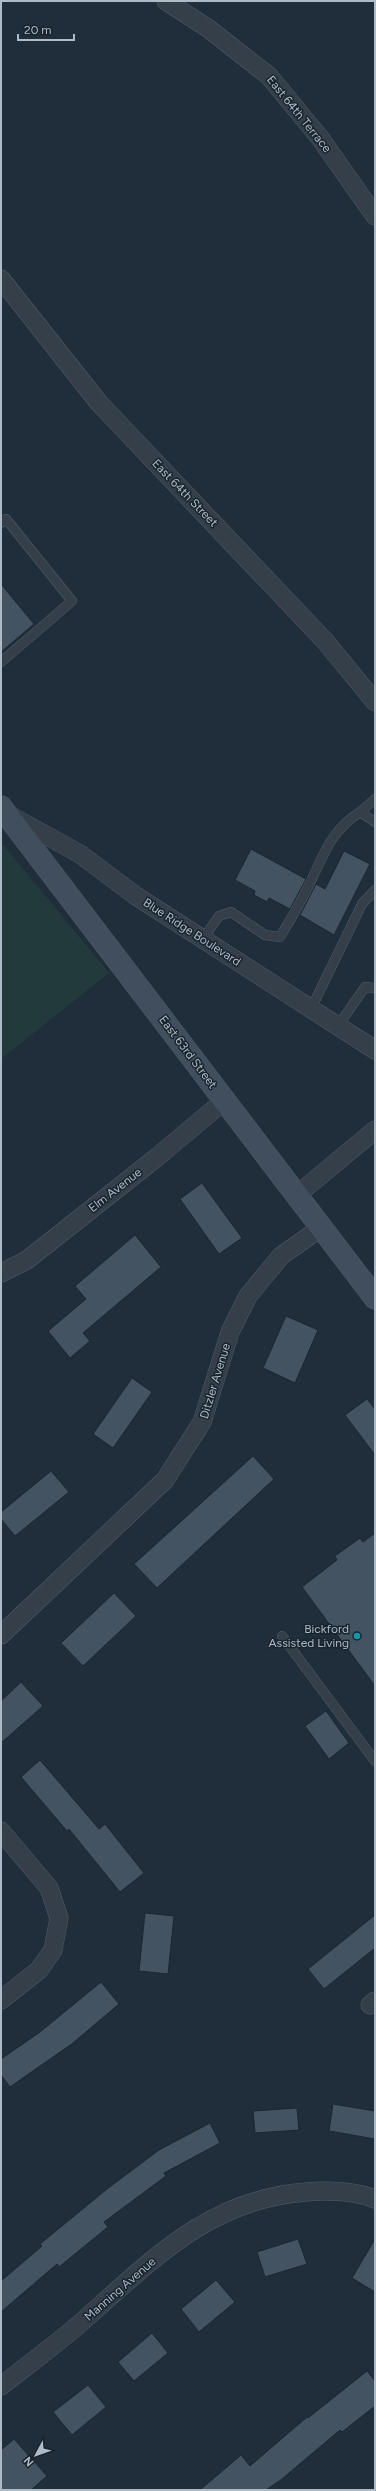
<svg xmlns="http://www.w3.org/2000/svg" width="376" height="2491" font-family="Figtree,sans-serif">
<style>
.green{fill:#223a3b}
.building{fill:#435361;stroke:#1b2630}
.lines{fill:none;stroke-linecap:round;stroke-linejoin:round}
.lane-casing{stroke:#515d67;stroke-width:10}
.street-casing{stroke:#515d67;stroke-width:19}
.secondary-casing{stroke:#515d67;stroke-width:23}
.lane{stroke:#343f4a;stroke-width:9}
.street{stroke:#343f4a;stroke-width:18}
.secondary{stroke:#414e5d;stroke-width:22}
.culture-dot{fill:#0f9aa8;stroke:#19242e;stroke-width:1.5}
.labels{text-anchor:middle;dominant-baseline:central;stroke-width:3;stroke-linejoin:round;paint-order:stroke}
.street-label{font-size:12px;fill:#aebac6;stroke:#19242e}
.poi-label{font-size:12px;fill:#aebac6;stroke:#19242e;text-anchor:end}
</style>
<rect width="100%" height="100%" fill="#202d3a"/>
<polygon class="green" points="1,842 109,973 1,1059"/>
<g class="building">
<polygon points="1,584 34,624 1,652"/>
<polygon points="251,849 306,879 290,909 269,898 267,902 254,895 255,891 235,880"/>
<polygon points="344,851 370,864 334,935 300,915 316,884 325,889"/>
<polygon points="202,1183 242,1238 219,1254 180,1199"/>
<polygon points="135,1235 161,1267 83,1333 90,1341 70,1358 48,1331 86,1299 75,1286"/>
<polygon points="286,1316 318,1330 295,1383 263,1368"/>
<polygon points="132,1378 152,1392 113,1448 93,1434"/>
<polygon points="367,1399 375,1409 375,1455 345,1415"/>
<polygon points="253,1456 274,1479 157,1588 134,1564"/>
<polygon points="51,1471 69,1492 15,1536 1,1519 1,1512"/>
<polygon points="375,1533 375,1686 302,1587 337,1560 335,1556 360,1538 363,1542"/>
<polygon points="114,1593 136,1616 83,1666 61,1643"/>
<polygon points="21,1682 43,1706 1,1743 1,1701"/>
<polygon points="326,1711 349,1743 329,1759 305,1726"/>
<polygon points="40,1760 99,1829 105,1824 144,1873 120,1892 69,1829 67,1831 21,1777"/>
<polygon points="145,1913 174,1916 168,1974 139,1971"/>
<polygon points="375,1915 375,1948 324,1989 308,1969"/>
<polygon points="101,1982 119,2004 73,2043 10,2087 1,2075 1,2059 40,2032"/>
<polygon points="333,2104 375,2111 375,2139 329,2131"/>
<polygon points="297,2108 299,2130 255,2133 253,2111"/>
<polygon points="210,2123 220,2143 164,2173 166,2176 104,2222 108,2227 59,2267 57,2264 1,2312 1,2281 42,2246 40,2244 107,2189 159,2150"/>
<polygon points="298,2239 307,2264 265,2277 257,2252"/>
<polygon points="375,2239 375,2292 352,2278"/>
<polygon points="216,2280 235,2302 199,2332 181,2309"/>
<polygon points="152,2333 168,2353 134,2381 118,2362"/>
<polygon points="367,2371 375,2381 375,2406 342,2432 340,2430 282,2479 266,2490 200,2490 241,2455 250,2466 307,2417 308,2418"/>
<polygon points="88,2385 106,2407 72,2435 53,2412"/>
<polygon points="14,2439 47,2476 31,2490 1,2490 1,2450"/>
</g>
<g class="lines">
<g class="lane-casing">
<g id="lane">
<polyline points="1,523 6,519 72,601 1,662"/>
<polyline points="360,812 375,799"/>
<path d="M 203,939 L 219,916 L 231,912 L 265,935 L 280,937 C 291,919 302,900 311,881 C 325,852 331,831 360,812 L 375,822"/>
<polyline points="311,1009 362,904 375,890"/>
<polyline points="338,1026 365,987 375,988"/>
<polyline points="282,1636 375,1761"/>
</g>
</g>
<g class="street-casing">
<g id="street">
<polyline points="166,1 209,29 269,76 320,138 375,216"/>
<polyline points="1,279 99,403 325,641 375,702"/>
<polyline points="9,815 80,854 136,896 375,1050"/>
<polyline points="298,1194 375,1130"/>
<polyline points="1,1273 27,1260 156,1158 225,1100"/>
<polyline points="1,1635 165,1480 202,1422 230,1332 248,1296 281,1256 322,1227"/>
<polyline points="1,1831 49,1888 59,1918 53,1950 39,1970 1,2000"/>
<polyline points="370,2005 375,2001"/>
<path d="M 1,2386 C 29,2364 58,2343 84,2320 C 153,2259 210,2199 306,2192 C 328,2190 354,2191 375,2199"/>
</g>
</g>
<g class="secondary-casing">
<polyline id="secondary" points="1,807 375,1298"/>
</g>
<use href="#lane" class="lane"/>
<use href="#street" class="street"/>
<use href="#secondary" class="secondary"/>
</g>
<circle class="culture-dot" cx="357" cy="1636" r="4"/>
<g class="labels">
<g class="street-label">
<text transform="translate(299 114) rotate(51)">East 64th Terrace</text>
<text transform="translate(185 493) rotate(46)">East 64th Street</text>
<text transform="translate(192 932) rotate(33)">Blue Ridge Boulevard</text>
<text transform="translate(188 1052) rotate(53)">East 63rd Street</text>
<text transform="translate(115 1190) rotate(-38)">Elm Avenue</text>
<text transform="translate(215 1381) rotate(-73)">Ditzler Avenue</text>
<text transform="translate(120 2289) rotate(-41)">Manning Avenue</text>
</g>
<g class="poi-label">
<text x="349" y="1629">Bickford<tspan x="349" dy="14">Assisted Living</tspan></text>
</g>
</g>
<rect width="376" height="2491" fill="none" stroke="#aebac6" stroke-width="4"/>
<g transform="translate(36 2455) rotate(229)" stroke="#19242e" stroke-width="3" paint-order="stroke">
<path d="M0-3L7 15L0 10L-7 15Z" fill="#aebac6"/>
<text y="-6" font-size="11" font-weight="bold" text-anchor="middle" fill="#aebac6">N</text>
</g>
<path d="M18 34v6h56v-6" fill="none" stroke="#aebac6" stroke-width="2"/>
<text x="24" y="34" font-size="12" fill="#aebac6" stroke="#19242e" stroke-width="3" paint-order="stroke">20 m</text>
</svg>
